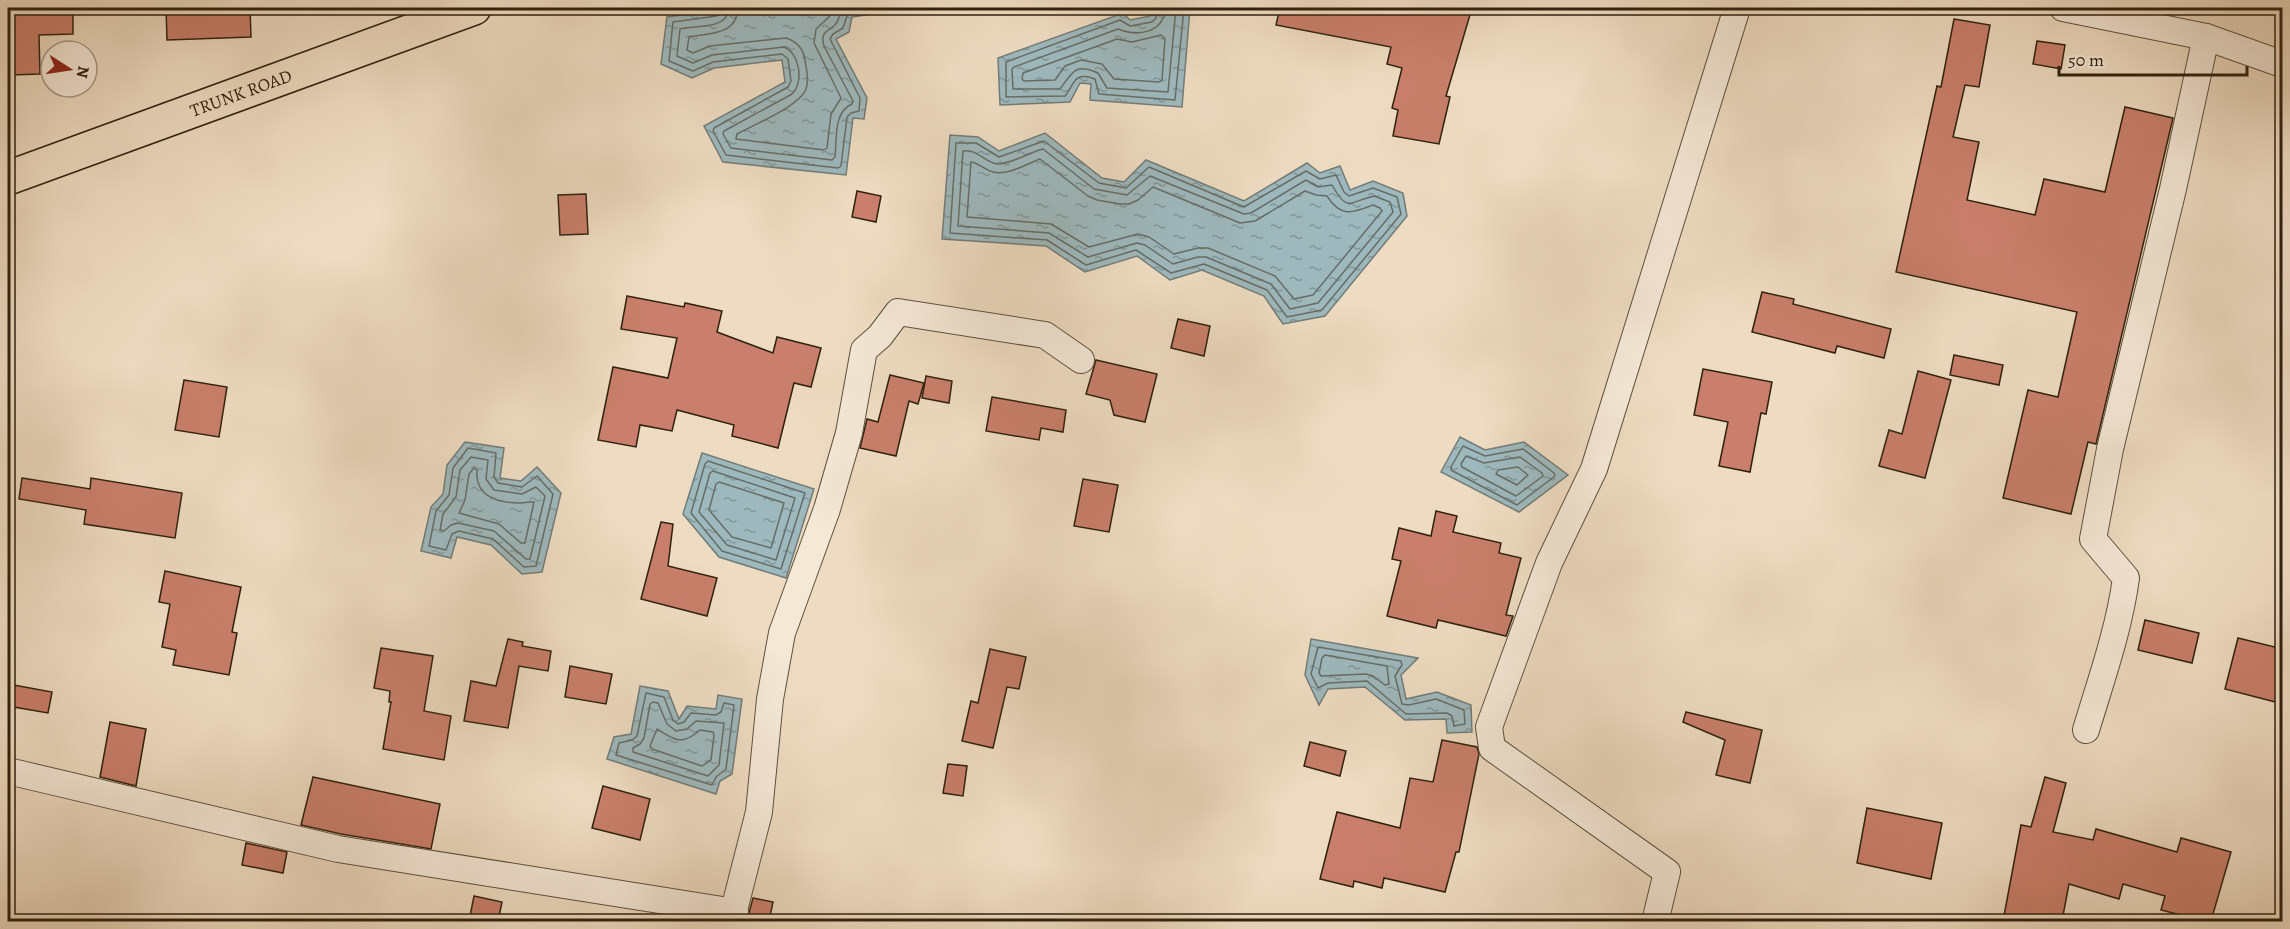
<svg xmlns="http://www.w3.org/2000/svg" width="2290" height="929" font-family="Alegreya,serif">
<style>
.water{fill:url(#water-ripples);stroke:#727c78;stroke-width:1.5}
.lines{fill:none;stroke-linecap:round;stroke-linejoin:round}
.shore{stroke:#666d66;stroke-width:1.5}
.building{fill:#c97f6b;stroke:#2f210f;stroke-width:1.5}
.minor-casing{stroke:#5f503c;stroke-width:28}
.major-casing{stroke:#2f210f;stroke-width:36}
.minor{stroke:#f4e8d7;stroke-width:26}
.major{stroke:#eedcc2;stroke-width:33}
.labels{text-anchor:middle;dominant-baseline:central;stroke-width:6;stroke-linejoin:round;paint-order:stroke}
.street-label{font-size:18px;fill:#2f210f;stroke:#f4e8d7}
</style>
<defs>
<pattern id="water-ripples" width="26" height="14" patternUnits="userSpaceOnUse" patternTransform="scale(1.5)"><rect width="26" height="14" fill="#9eb9be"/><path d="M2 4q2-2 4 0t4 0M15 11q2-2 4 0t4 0" fill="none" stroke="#819699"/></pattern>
</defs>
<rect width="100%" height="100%" fill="#eedcc2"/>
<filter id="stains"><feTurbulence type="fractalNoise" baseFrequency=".00333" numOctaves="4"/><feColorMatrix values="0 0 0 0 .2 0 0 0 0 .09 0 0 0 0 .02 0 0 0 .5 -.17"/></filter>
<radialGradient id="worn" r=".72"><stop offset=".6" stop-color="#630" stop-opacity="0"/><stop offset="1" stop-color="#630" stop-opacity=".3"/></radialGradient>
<g class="water">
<polygon points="731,8 872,8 872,14 852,17 849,32 836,39 867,98 864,119 853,118 846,175 723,162 704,126 785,82 782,60 714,68 692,78 661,64 667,17"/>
<polygon points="1152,8 1190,8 1182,107 1090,100 1091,84 1080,83 1070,102 1000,105 998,58 1123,13 1130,20 1150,16"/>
<polygon points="1045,133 1102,178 1124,182 1146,160 1244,201 1307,163 1320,173 1340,166 1350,190 1373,181 1403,193 1407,216 1325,316 1283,324 1264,296 1202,270 1170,280 1137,256 1085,272 1046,246 942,239 950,135 978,137 999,151"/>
<polygon points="1460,437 1485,450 1524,442 1568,475 1519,512 1441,472"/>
<polygon points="465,442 504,448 500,478 521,481 537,467 561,493 542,572 522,574 491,545 457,537 451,558 421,551 431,507 443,494 447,465"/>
<polygon points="702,453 814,489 786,578 719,557 683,514"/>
<polygon points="1311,639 1418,658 1401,675 1406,699 1437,692 1471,705 1472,732 1447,733 1446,719 1405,720 1365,687 1328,689 1319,705 1305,675"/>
<polygon points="640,686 668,691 679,719 687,706 716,709 718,695 742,699 732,774 720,781 716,794 607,759 614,737 631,734"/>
</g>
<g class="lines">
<g class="shore">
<polyline points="722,8 721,13 717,16 673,22 669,61 693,71 713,62 782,54 788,59 791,81 788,87 714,128 713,131 726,155 838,168 841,166 847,117 851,113 859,111 860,98 830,39 833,34 843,28 848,13 866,8"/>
<path d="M 729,8 C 728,30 696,25 680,29 L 677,56 L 693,63 L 712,55 L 784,47 C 800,53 804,83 792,94 L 724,131 L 723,134 L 731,148 L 832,160 L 835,157 C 837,140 833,112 852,104 L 853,101 L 824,46 C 819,28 832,32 837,22 C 840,17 839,13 843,8"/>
<path d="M 738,8 C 737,35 710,33 689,37 L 687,50 L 693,53 L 710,46 L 786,38 C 798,42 804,49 805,61 C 807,70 809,80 806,89 C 800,106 753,125 737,134 L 736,139 L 824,150 L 827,148 L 831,114 L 841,98 L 814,43 L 816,29 L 829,17 L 832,8"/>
<path d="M 1158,8 L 1156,18 L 1152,22 L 1130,26 L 1120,20 L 1006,62 L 1006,97 L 1065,96 C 1075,84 1073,71 1095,79 L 1099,94 L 1175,100 L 1184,8"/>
<path d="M 1165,8 C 1164,33 1138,37 1118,29 L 1014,67 L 1012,69 L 1013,89 L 1060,89 C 1072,73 1075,62 1098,73 L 1107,88 L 1168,92 L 1176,8"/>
<polygon points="1161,35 1165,39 1162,80 1159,82 1114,79 1102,64 1081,60 1065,66 1055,80 1024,81 1022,79 1023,73 1117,39 1132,42"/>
<polygon points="1044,141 1099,183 1126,188 1149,167 1244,207 1306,171 1320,179 1336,175 1344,192 1349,196 1373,188 1397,197 1401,214 1322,310 1287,317 1267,290 1204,264 1171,273 1136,250 1086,265 1047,240 950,233 956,143 976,143 999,157"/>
<path d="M 1043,149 L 1094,189 L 1127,195 L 1150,176 L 1244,214 L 1251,213 L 1306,180 L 1318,187 L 1332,185 C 1348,213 1348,202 1374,196 L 1390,202 L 1393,212 L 1318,303 L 1290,309 L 1271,284 L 1206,257 L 1198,257 L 1173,264 L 1145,245 L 1137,243 L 1088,257 L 1049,233 L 958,226 L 963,151 C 978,149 984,162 997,164 C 1009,165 1030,152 1043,149 Z"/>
<path d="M 1040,159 L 1088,196 L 1097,200 L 1120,204 L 1129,204 L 1138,200 L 1153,187 L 1240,223 L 1255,221 L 1305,191 L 1316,195 L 1327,196 C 1341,218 1352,213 1373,205 L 1380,208 L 1382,211 L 1313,295 L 1294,299 L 1275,276 L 1208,248 L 1198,248 L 1174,254 L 1149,237 L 1138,234 L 1089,247 L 1051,224 L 967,217 L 971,162 C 979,163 985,170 993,172 C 1008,176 1026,164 1040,159 Z"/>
<polygon points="1463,446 1485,456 1523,449 1554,473 1555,476 1517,505 1451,470 1451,467"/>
<polygon points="468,448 496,453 494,477 498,483 522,487 537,476 553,494 536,566 524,567 493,539 459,531 452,534 446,550 429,546 436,511 449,495 453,468"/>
<polygon points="1466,456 1484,463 1520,457 1542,473 1543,476 1516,496 1462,467 1461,464"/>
<polygon points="471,457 488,460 486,479 494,490 522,494 536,487 545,496 530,559 526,559 494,531 458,523 451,525 444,531 440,530 443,514 456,497 460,470"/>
<polygon points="708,461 805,493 781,569 722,551 691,513 705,464"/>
<polygon points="1518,467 1528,475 1517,485 1496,474 1498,470"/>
<path d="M 474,468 L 477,470 C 475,497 498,503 521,503 C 526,503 530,501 534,502 L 525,543 L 521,543 L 499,524 L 459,513 L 465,500 L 469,474 Z"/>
<polygon points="713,471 795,498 776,560 727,545 699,512 710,473"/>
<polygon points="719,482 784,503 771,548 732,537 709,510 716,484"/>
<polygon points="1318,647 1401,661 1402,665 1395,676 1402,704 1409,705 1436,699 1464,710 1465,724 1454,726 1452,716 1447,713 1406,714 1367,681 1328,683 1318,688 1311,674"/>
<polygon points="1325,655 1387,666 1389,684 1385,685 1373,676 1366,674 1321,676 1319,673 1322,658"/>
<polygon points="646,693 664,697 673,720 678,724 684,722 691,713 716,715 721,712 724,703 734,705 726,769 716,777 712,785 616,755 619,743 632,740 637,736"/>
<polygon points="653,702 658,703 667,724 676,731 687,729 696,721 724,723 719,765 708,776 633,752 633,748 640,744 644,738 650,704"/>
<path d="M 657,729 C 674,739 681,747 700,730 L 713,732 L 714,735 L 711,760 L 702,766 L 652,749 L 650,746 Z"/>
</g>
</g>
<g class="building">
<polygon points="8,8 73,8 73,34 39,35 40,74 10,75"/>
<polygon points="166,8 250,8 251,37 167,40"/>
<polygon points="1280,8 1472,8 1446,96 1450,97 1439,144 1393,136 1398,110 1392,108 1402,68 1387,64 1391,47 1276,25"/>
<polygon points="1954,19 1990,25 1979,87 1965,85 1953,137 1979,142 1967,200 2035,215 2044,179 2105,192 2125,107 2173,118 2096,444 2088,442 2071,514 2003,498 2028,390 2058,397 2077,312 1896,272 1937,86 1941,87"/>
<polygon points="2037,41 2065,45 2061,69 2033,64"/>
<polygon points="857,191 881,196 876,222 852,217"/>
<polygon points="586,194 588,234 560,235 558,195"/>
<polygon points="1762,292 1794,299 1793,304 1891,329 1884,358 1837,346 1835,353 1752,332"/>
<polygon points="627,296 684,307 685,303 722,311 717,332 773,353 777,337 821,348 811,387 794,383 778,448 732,436 734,425 677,410 672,431 640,425 636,447 598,440 613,367 668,378 677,338 621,329"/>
<polygon points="1178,319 1210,326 1204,356 1171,348"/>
<polygon points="1954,355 2003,365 1999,385 1950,375"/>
<polygon points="1096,360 1157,374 1145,422 1114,415 1110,400 1086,394"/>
<polygon points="1703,369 1772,382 1766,414 1761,413 1750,472 1719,466 1728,422 1694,415"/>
<polygon points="1918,371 1951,380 1925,478 1879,466 1889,430 1902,434"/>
<polygon points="890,375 924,383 918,404 909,401 896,456 860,448 867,419 878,422"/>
<polygon points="926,376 952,381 949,403 922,398"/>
<polygon points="184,380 227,387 219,437 175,430"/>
<polygon points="992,397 1066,410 1063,432 1041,428 1039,440 986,431"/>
<polygon points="22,478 90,489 91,478 182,493 175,538 84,524 86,510 19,499"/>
<polygon points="1083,479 1118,485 1109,532 1074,526"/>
<polygon points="1436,511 1457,516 1453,532 1501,543 1499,553 1521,558 1506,615 1513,616 1506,636 1438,620 1436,628 1387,616 1401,561 1392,559 1399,528 1431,536"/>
<polygon points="661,522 673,524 668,566 717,578 707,616 641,599"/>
<polygon points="165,571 241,587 232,632 237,633 229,675 173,665 176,650 162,647 170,604 159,602"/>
<polygon points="2145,620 2199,633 2192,663 2138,650"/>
<polygon points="2238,638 2283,649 2283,704 2225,689"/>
<polygon points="508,639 523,642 522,646 551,651 548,671 519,666 508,728 464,721 471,681 496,686"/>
<polygon points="381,648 433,656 424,711 451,716 444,760 383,749 391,702 389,702 390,691 374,688"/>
<polygon points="990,649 1026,657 1019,689 1007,687 993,748 962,741 971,701 978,703"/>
<polygon points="570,666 612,674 606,704 565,697"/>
<polygon points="8,684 52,692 48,713 8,706"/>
<polygon points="1686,712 1762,730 1750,783 1716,775 1725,740 1683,722"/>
<polygon points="110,722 146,729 136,786 100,777"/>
<polygon points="1442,740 1477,747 1479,754 1459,852 1456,852 1445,892 1384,878 1382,888 1354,881 1353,887 1320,879 1337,812 1400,828 1410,778 1433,782"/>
<polygon points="1310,742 1346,751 1340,776 1304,766"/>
<polygon points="948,764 967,766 963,796 943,793"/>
<polygon points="313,777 440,804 431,849 341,834 301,825"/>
<polygon points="2045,777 2066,783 2053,832 2093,840 2096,829 2177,852 2181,838 2231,852 2211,921 2204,921 2161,910 2165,896 2123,884 2119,899 2069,884 2062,921 2003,921 2021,825 2031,827"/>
<polygon points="603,786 650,799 640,840 592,828"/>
<polygon points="1867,808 1942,823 1931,879 1857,863"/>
<polygon points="246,843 287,852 283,873 242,865"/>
<polygon points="474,896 502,902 498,921 469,921"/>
<polygon points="753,898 773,902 769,921 747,920"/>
</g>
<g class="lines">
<g class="minor-casing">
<g id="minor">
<polyline points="2063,8 2206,37 2282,64"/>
<path d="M 2086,730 C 2101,680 2119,630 2126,578 L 2093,539 L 2110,449 L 2173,189 L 2206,37"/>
<polyline points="8,771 338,849 735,912"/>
<polyline points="731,922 759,812 770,699 782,633 827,509 849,433 864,350 880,336 898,312 1045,335 1081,360"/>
<polyline points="1655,922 1667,872 1492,748 1489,727 1549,563 1594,469 1737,8"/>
</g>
</g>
<g class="major-casing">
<g id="major">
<path id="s1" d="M 8,178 L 474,8"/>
</g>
</g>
<use href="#minor" class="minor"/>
<use href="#major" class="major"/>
</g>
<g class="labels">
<g class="street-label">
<text stroke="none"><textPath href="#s1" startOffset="248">TRUNK ROAD</textPath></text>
</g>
</g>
<rect width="2290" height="929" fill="none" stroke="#eedcc2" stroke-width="30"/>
<rect x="9" y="9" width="2272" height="911" fill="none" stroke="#2f210f" stroke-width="3"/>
<rect x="15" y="15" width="2260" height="899" fill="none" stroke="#2f210f" stroke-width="1.5"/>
<g transform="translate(69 69) rotate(102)"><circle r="28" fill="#f4e8d7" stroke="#a59887" stroke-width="1.5"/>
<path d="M0-4.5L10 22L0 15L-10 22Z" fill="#8f2418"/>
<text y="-9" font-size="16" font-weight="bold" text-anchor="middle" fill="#2f210f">N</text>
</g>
<path d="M2059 66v9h188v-9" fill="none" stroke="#2f210f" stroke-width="3"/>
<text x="2068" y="66" font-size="18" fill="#2f210f" stroke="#f4e8d7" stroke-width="4.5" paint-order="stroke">50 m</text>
<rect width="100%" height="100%" filter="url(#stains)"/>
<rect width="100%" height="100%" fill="url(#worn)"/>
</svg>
